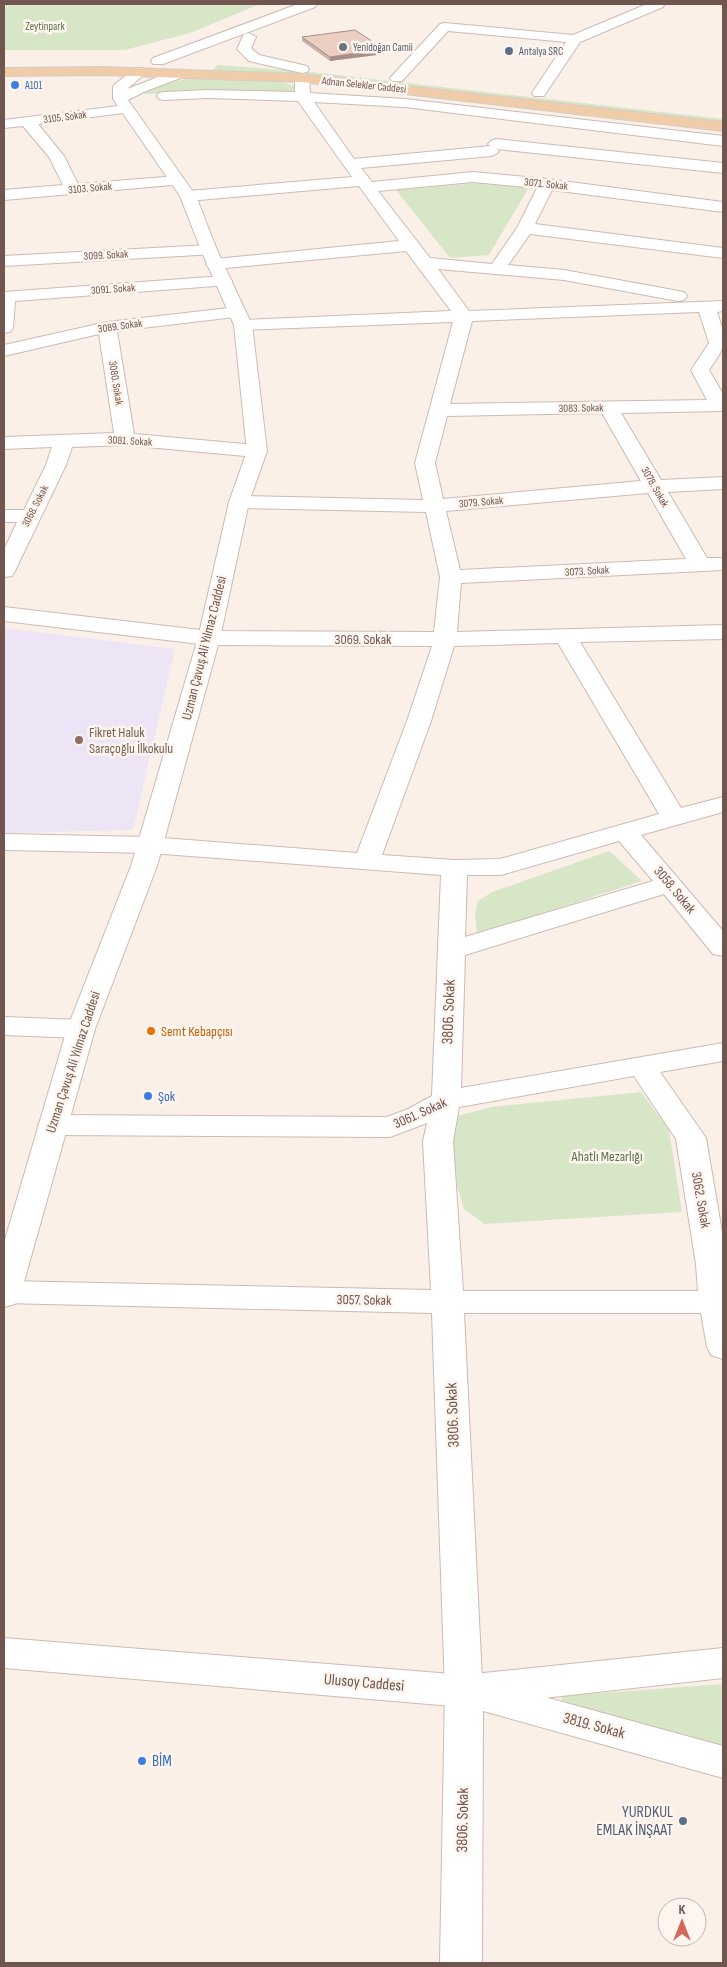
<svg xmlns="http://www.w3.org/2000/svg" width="727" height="1967" font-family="'Sofia Sans Condensed',sans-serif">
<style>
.education{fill:#ede4f6}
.green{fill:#d8e6c8}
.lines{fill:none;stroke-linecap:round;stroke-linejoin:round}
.minor-casing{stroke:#cdbab2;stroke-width:2}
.tertiary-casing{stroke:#cdbab2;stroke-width:2}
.secondary-casing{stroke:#cfb9b0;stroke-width:2}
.primary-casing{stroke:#d4ccca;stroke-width:2}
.minor{fill:#fff;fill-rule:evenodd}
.tertiary{fill:#fff;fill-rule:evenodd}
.secondary{fill:#fff;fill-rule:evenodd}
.primary{fill:#f1cca8;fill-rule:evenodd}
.wall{fill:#cbb1a8}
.shaded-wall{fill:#a59088}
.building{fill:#eccec3;stroke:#a59088}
.worship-dot{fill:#6b7280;stroke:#fdf5ee;stroke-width:2}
.service-dot{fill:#5c6f8a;stroke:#fdf5ee;stroke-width:2}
.shop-dot{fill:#3f7fe0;stroke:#fdf5ee;stroke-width:2}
.education-dot{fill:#8d6e63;stroke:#fdf5ee;stroke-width:2}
.food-dot{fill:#e8710a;stroke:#fdf5ee;stroke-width:2}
.labels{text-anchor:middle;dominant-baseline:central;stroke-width:5;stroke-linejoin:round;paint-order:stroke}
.far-park-label{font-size:11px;fill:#5c7548;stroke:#fdf5ee}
.far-worship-label{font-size:11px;fill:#5b616d;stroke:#fdf5ee;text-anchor:start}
.far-service-label{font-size:11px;fill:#4e5e75;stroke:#fdf5ee;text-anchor:start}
.far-shop-label{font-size:11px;fill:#366cbe;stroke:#fdf5ee;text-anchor:start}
.far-street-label{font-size:11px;fill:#71564f;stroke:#fdf5ee}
.street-label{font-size:14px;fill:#71564f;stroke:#fdf5ee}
.education-label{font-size:14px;fill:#785e54;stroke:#fdf5ee;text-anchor:start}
.food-label{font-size:14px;fill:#c56008;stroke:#fdf5ee;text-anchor:start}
.shop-label{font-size:14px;fill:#366cbe;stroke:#fdf5ee;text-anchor:start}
.park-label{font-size:14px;fill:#5c7548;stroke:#fdf5ee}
.near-street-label{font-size:16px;fill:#71564f;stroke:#fdf5ee}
.near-shop-label{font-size:16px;fill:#366cbe;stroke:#fdf5ee;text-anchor:start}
.near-service-label{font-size:16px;fill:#4e5e75;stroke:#fdf5ee;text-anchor:end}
</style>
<rect width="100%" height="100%" fill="#faf0e8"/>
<polygon class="education" points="4,628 175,649 133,830 4,833"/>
<g class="green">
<polygon points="4,4 260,4 190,33 125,50 4,50"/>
<polygon points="218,65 311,72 723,119 723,123 306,75 212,70"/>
<polygon points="197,77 275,79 294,86 295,92 144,94 162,84"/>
<polygon points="489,182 524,186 528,189 489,255 450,258 396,190"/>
<polygon points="609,851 642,881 477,935 475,913 478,901 492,892"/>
<polygon points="641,1092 669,1130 682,1212 485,1224 464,1209 447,1151 454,1117 491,1107"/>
<polygon points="723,1684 723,1746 560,1706 562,1696"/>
</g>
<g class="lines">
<g class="minor-casing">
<g id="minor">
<polygon points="647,4 665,4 663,7 580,42 544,96 534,96 532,93 566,42 448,31 402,81 392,81 390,78 440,24 445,23 573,35"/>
<path d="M 302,74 L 307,75 L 309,78 L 310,93 L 405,99 L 723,136 L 723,146 L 405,107 L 314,102 L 354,159 L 490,146 L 488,144 L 491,141 L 496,139 L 723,163 L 723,173 L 497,149 L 499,151 L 496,154 L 491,156 L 361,168 L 372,182 L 473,172 L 547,179 L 723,202 L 723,212 L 552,190 L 535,224 L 723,248 L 723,258 L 530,234 L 508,265 L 564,270 L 684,292 L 687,296 L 684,300 L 678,301 L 564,280 L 438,269 L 469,311 L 723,301 L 723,311 L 717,312 C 727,342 727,344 709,370 L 723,394 L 723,411 L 621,413 L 661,480 L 723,477 L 723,489 L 668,492 L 707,558 L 723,558 L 723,570 L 461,583 L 457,632 L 723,625 L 723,639 L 580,642 L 681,808 L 723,797 L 723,812 L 641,835 L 723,931 L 723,956 L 713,954 L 664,894 L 465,955 L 461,1088 L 723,1043 L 723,1061 L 660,1072 L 706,1138 L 723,1238 L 723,1359 L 711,1355 L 707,1347 L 701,1313 L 464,1313 L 482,1680 L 723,1746 L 723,1778 L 483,1711 L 482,1963 L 440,1963 L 445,1691 L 432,1313 L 4,1303 L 5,1281 L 431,1290 L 423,1141 L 427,1123 L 390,1137 L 53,1135 L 43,1132 L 38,1125 L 43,1118 L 53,1115 L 387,1117 L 408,1109 L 432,1096 L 441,875 L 150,853 L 4,850 L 4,834 L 150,837 L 357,853 L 407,721 L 432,646 L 209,645 L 4,621 L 4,607 L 209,631 L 434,632 L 440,577 L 426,512 L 239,508 L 232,506 L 229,502 L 232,498 L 239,496 L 423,500 L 415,463 L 453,322 L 243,330 L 237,329 L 234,325 L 237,321 L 243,320 L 451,311 L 406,251 L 215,269 L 209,268 L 206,264 L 209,260 L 215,259 L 399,241 L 359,186 L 188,201 L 182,199 L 180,196 L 182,193 L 188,191 L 352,177 L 298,101 L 207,98 L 164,100 L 159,99 L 157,96 L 159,93 L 164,92 L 207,90 L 295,92 L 295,78 L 297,75 ZM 473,182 L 537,188 L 517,228 L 492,264 L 430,258 L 378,191 ZM 699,312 L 709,343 L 691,370 L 707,400 L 450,404 L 472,321 ZM 602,413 L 641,481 L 443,499 L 435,463 L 447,416 ZM 648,493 L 686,559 L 460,570 L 446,511 ZM 558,643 L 659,814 L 500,859 L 454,860 L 382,855 L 431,721 L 454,646 ZM 619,841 L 653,881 L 465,937 L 467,875 L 501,875 ZM 634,1076 L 676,1139 L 696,1264 L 698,1291 L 463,1291 L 453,1141 L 459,1107 Z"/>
<polygon points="126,105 131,106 133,109 131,112 38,124 64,156 78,184 177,176 183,178 185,181 183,184 4,200 4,190 63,185 49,157 23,126 4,128 4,120"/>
<polygon points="209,245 215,246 217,250 215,254 4,266 4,256"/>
<polygon points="223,276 229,277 232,281 229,285 15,301 13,328 10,332 4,333 4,292"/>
<polygon points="237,307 243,308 246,312 243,316 117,331 134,434 257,445 264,447 267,451 264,455 257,457 125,445 72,447 66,465 15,571 12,576 4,577 4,550 17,522 4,522 4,510 24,510 46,465 52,447 4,449 4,437 114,433 99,334 4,356 4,345 107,322"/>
<polygon points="4,1017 81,1020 91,1023 95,1029 91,1035 81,1038 4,1035"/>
</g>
</g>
<g class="tertiary-casing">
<g id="tertiary">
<polygon points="140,68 145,69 147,72 127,89 176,70 186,70 188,73 186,76 146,91 128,100 196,196 217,250 252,325 267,451 249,502 220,638 157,866 95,1029 20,1296 15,1304 4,1307 4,1243 67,1029 131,866 198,638 229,502 247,451 234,325 201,250 180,196 113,99 113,87 115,84 135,69"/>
<polygon points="4,1638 464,1675 723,1648 723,1678 464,1707 4,1668"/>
</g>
</g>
<g class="secondary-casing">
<g id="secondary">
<polygon points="298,4 317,4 315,7 163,64 153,64 151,61 153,58"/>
<polygon points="249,33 256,37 251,48 259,55 307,66 309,69 307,72 302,73 249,61 237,49 244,34"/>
</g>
</g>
<g class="primary-casing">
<polygon id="primary" points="103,67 302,74 723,122 723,131 302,82 103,75 4,76 4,68"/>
</g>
<use href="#minor" class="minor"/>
<use href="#tertiary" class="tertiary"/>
<use href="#secondary" class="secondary"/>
<use href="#primary" class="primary"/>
</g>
<polygon class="wall" points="302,37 384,54 330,61 302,41"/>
<polygon class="shaded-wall" points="384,49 384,54 330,61 330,57"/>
<polygon class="building" points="355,30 384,49 330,57 302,37"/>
<circle class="worship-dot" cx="343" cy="47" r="5"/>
<g class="service-dot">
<circle cx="509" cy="51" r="5"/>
<circle cx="683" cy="1821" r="5"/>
</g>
<g class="shop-dot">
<circle cx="15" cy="85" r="5"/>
<circle cx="148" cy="1096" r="5"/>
<circle cx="142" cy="1761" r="5"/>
</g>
<circle class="education-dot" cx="79" cy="740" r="5"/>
<circle class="food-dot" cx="151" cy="1031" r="5"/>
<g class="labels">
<g class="far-park-label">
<text x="45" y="26">Zeytinpark</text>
</g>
<g class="far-worship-label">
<text x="353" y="47">Yenidoğan Camii</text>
</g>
<g class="far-service-label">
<text x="519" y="51">Antalya SRC</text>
</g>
<g class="far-shop-label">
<text x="25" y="85">A101</text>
</g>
<g class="far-street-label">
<text transform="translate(364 85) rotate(6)">Adnan Selekler Caddesi</text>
<text transform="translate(65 117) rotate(-7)">3105. Sokak</text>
<text transform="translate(546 184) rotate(6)">3071. Sokak</text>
<text transform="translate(90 188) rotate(-5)">3103. Sokak</text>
<text transform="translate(106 255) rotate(-3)">3099. Sokak</text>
<text transform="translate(113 289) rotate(-4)">3091. Sokak</text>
<text transform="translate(120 326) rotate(-8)">3089. Sokak</text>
<text transform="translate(116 383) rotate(81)">3080. Sokak</text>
<text transform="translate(581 408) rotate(-1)">3083. Sokak</text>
<text transform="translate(130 441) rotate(3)">3081. Sokak</text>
<text transform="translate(655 487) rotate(60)">3078. Sokak</text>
<text transform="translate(481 502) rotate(-5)">3079. Sokak</text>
<text transform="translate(35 506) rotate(-63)">3068. Sokak</text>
<text transform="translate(587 571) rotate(-3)">3073. Sokak</text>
</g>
<g class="street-label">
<text x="363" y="639">3069. Sokak</text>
<text transform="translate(204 648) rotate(-76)">Uzman Çavuş Ali Yılmaz Caddesi</text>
<text transform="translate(675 890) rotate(50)">3058. Sokak</text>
<text transform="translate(73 1062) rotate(-72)">Uzman Çavuş Ali Yılmaz Caddesi</text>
<text transform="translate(420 1113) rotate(-24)">3061. Sokak</text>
<text transform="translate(701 1200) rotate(80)">3062. Sokak</text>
<text transform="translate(364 1300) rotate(1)">3057. Sokak</text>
</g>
<g class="education-label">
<text x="89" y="732">Fikret Haluk<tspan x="89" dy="16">Saraçoğlu İlkokulu</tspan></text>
</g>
<g class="food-label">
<text x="161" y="1031">Semt Kebapçısı</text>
</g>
<g class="shop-label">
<text x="158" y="1096">Şok</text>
</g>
<g class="park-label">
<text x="607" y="1156">Ahatlı Mezarlığı</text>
</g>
<g class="near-street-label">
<text transform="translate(449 1012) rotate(-88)">3806. Sokak</text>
<text transform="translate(453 1415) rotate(-92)">3806. Sokak</text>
<text transform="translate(364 1683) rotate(5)">Ulusoy Caddesi</text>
<text transform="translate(594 1726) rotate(15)">3819. Sokak</text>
<text transform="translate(463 1820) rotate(-89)">3806. Sokak</text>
</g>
<g class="near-shop-label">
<text x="152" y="1761">BİM</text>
</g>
<g class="near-service-label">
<text x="673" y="1812">YURDKUL<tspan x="673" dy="18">EMLAK İNŞAAT</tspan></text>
</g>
</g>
<rect width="727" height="1967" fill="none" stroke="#71564f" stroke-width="10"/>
<g transform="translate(682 1922)"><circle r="24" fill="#fdf5ee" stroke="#c5b5ae"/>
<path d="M0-4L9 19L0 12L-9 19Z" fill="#d5665b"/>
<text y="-8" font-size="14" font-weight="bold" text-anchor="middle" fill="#71564f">K</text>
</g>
</svg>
